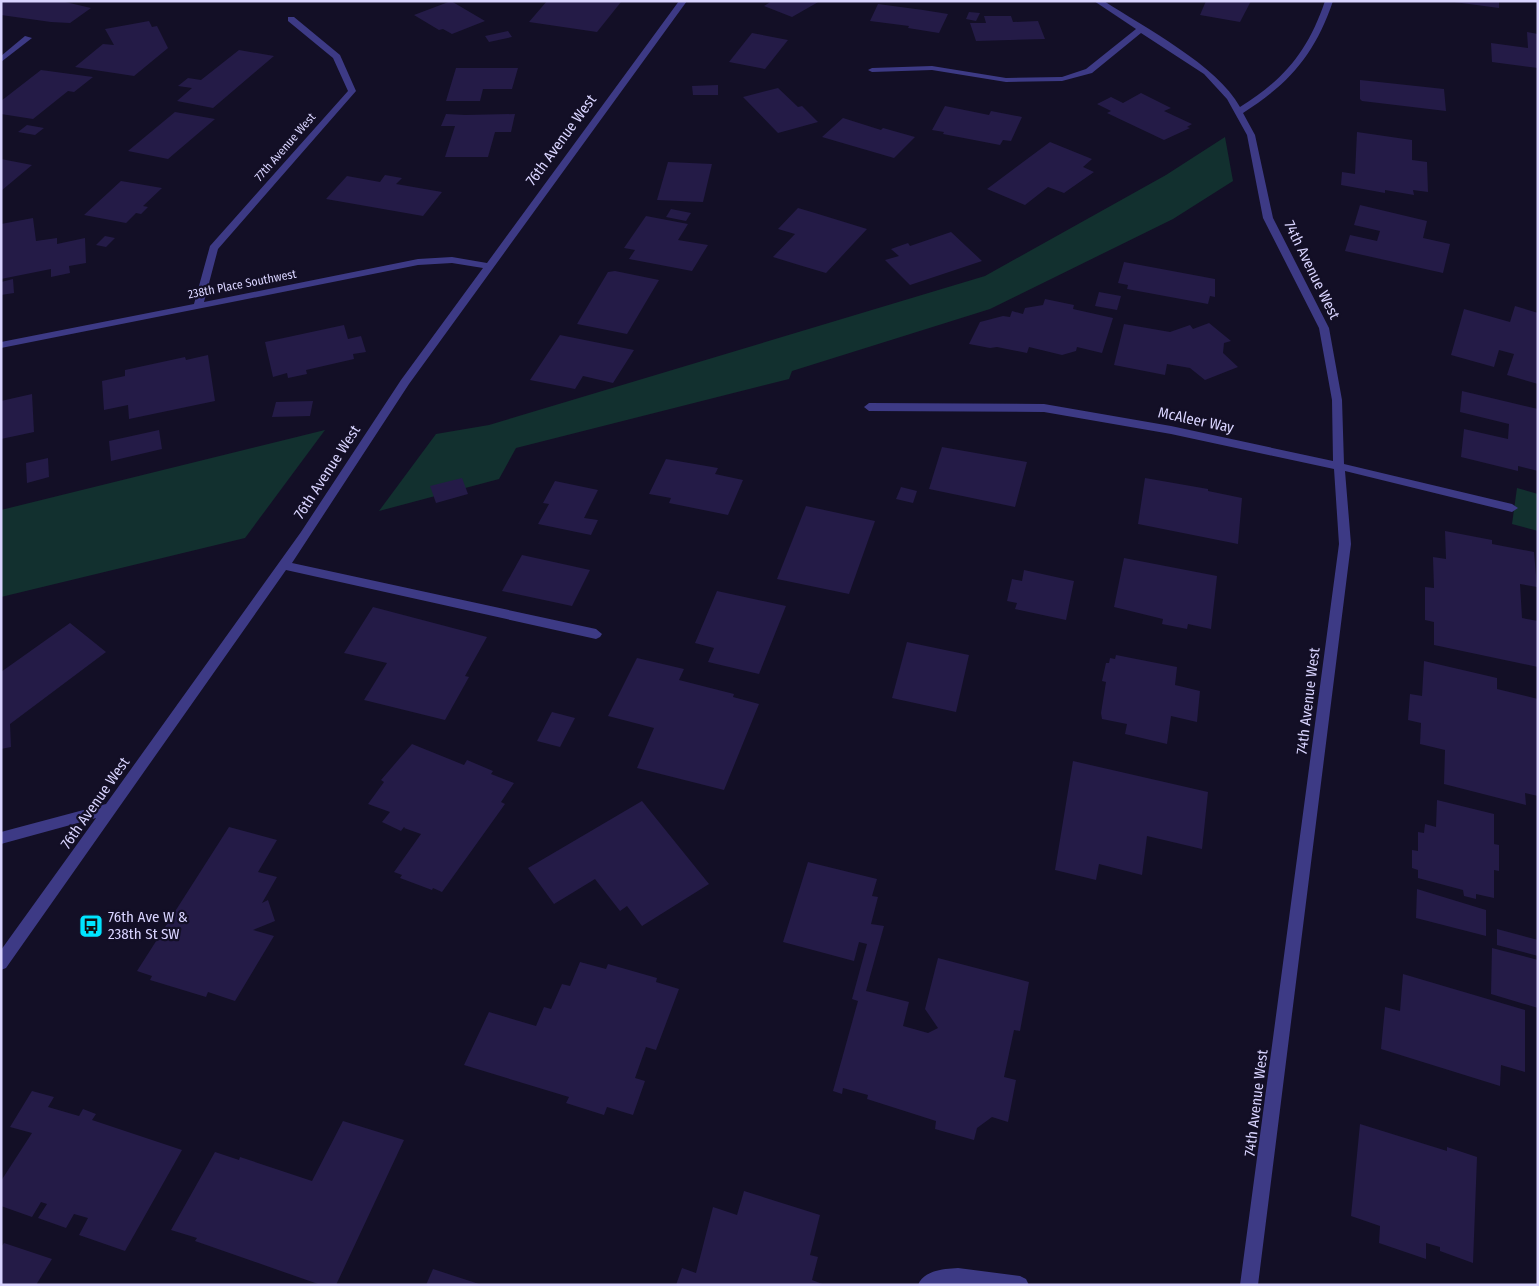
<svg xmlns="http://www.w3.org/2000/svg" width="1539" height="1286" font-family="'Fira Sans Condensed',sans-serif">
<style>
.green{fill:#12302f}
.building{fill:#241b47}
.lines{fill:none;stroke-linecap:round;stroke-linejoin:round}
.minor{fill:#3d3a85;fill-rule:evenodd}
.labels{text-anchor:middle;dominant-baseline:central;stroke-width:4.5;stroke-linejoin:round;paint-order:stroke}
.far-street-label{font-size:12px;fill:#d9d4ff;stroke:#130f26}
.street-label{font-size:15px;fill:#d9d4ff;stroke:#130f26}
.poi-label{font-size:15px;fill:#d9d4ff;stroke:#130f26;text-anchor:start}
</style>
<rect width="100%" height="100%" fill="#130f26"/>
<g class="green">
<polygon points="1225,137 1233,181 1173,219 990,309 792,371 789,379 516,448 499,479 379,511 436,434 489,425 985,276 1166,175"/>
<polygon points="325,430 245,538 1,597 1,510"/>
<polygon points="1517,488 1538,494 1538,531 1512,524"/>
</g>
<g class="building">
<polygon points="4,1 61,1 91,8 70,23 51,22 1,15 1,3"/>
<polygon points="451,1 485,21 452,34 443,29 439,30 414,15"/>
<polygon points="547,1 614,1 621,2 597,32 529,22"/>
<polygon points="772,1 820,1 792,17 764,6"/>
<polygon points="1206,1 1251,1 1240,22 1200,15"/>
<polygon points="1455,1 1499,1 1499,8 1454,2"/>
<polygon points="878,4 923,10 948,14 939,33 908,28 909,26 870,21"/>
<polygon points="969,12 980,13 976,21 966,19"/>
<polygon points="984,16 1011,16 1013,22 1038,21 1045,39 976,41 970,23 986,23"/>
<polygon points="149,21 152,27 157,26 168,48 134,76 75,67 103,44 114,45 105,29"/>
<polygon points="508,31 512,37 489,42 485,36"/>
<polygon points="1527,32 1538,34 1538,68 1492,62 1491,43 1528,48"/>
<polygon points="752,33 788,40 765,69 729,62"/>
<polygon points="239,50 274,56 213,108 177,101 192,88 178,86 188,78 201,80"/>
<polygon points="456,68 518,68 512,89 483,89 480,101 446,101"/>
<polygon points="41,70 93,77 74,92 68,91 33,119 1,114 1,101"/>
<polygon points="1360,80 1444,89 1446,111 1362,101 1360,99"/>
<polygon points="718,85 718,95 693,95 692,86"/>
<polygon points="778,88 798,107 802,106 818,122 778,133 743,97"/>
<polygon points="1141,93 1171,108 1164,111 1192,124 1187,127 1190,128 1164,140 1107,113 1111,111 1097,104 1111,97 1123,103"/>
<polygon points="945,106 989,115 991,111 1022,117 1011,141 1003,140 1000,145 943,134 944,132 932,130"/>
<polygon points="175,112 215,119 168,159 128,151"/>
<polygon points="446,114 465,115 515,114 511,132 495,132 488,157 445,157 455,126 441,126"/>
<polygon points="843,118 881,130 883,128 915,137 894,158 822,137"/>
<polygon points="27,125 44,128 35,135 18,132"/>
<polygon points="1357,132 1412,140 1412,160 1427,162 1428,192 1413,190 1414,195 1385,190 1385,193 1341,185 1342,172 1355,174"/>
<polygon points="1050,142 1092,159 1083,167 1094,172 1064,193 1048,187 1025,205 987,189"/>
<polygon points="1,159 32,165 1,191"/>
<polygon points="668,162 712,164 703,202 657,200"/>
<polygon points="385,175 402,178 396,184 442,192 423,216 326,199 347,176 380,182"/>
<polygon points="121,181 162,188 143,206 148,207 141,214 136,213 126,223 84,215"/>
<polygon points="1360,205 1427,221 1423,238 1450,244 1443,273 1345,251 1350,235 1377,241 1380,231 1354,225"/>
<polygon points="798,208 815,213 867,229 826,273 799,265 773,257 795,234 778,229"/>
<polygon points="671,209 691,213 686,221 666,217"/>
<polygon points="646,216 688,224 678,240 708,245 692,271 629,259 635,250 624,248"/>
<polygon points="33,218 36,241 57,238 57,244 85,238 86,263 69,266 70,273 51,277 51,269 1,279 1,224"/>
<polygon points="951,232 982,261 910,285 885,260 899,256 891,249 908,243 910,246"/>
<polygon points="105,236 115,238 106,247 96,245"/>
<polygon points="1124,262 1215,279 1215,297 1210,296 1208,304 1127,289 1128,285 1118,283"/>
<polygon points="615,271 659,280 627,334 577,324 608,272"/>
<polygon points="13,279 14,293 1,295 1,282"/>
<polygon points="1099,292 1121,296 1117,310 1095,306"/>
<polygon points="1045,299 1074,305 1073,309 1113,318 1102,353 1077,347 1076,351 1062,355 1029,347 1027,353 997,347 990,348 969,344 980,322 1003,316 1010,317 1012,311 1023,314 1025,308 1043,305"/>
<polygon points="1515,306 1538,313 1538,384 1507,375 1514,354 1499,350 1494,367 1451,355 1464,309 1510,322"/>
<polygon points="1209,323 1231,341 1224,343 1223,353 1238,367 1205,380 1190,368 1167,364 1165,375 1114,365 1124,324 1170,332 1190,325 1193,329"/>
<polygon points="344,325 348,339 361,336 366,352 353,354 354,359 306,370 307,374 288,378 287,373 273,377 265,342"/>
<polygon points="560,335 634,350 613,383 583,376 575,389 530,380"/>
<polygon points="208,355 215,401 129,419 128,405 104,410 102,381 125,376 125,370 185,357 186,360"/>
<polygon points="1462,391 1538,409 1538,471 1518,466 1518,471 1461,457 1464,429 1508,439 1509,424 1460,412"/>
<polygon points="32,394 34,432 1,439 1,401"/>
<polygon points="313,401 310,416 272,417 276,402"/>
<polygon points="159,430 162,449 111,461 109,441"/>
<polygon points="942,447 1027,462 1015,507 929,489"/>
<polygon points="48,458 49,477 27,483 26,463"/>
<polygon points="666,459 718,468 715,474 743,480 728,515 669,503 671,498 649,494"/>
<polygon points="462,478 468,494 436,503 430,486"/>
<polygon points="1145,478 1208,489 1208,491 1242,498 1238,544 1138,524"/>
<polygon points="555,481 598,490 584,518 598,520 591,535 538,524 549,504 543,503"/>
<polygon points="901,487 917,491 913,503 896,499"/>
<polygon points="806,506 875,521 849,594 777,579"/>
<polygon points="1445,531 1492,540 1492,544 1534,552 1537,587 1520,584 1522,618 1538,621 1538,667 1434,645 1434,622 1425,620 1425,587 1434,588 1433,557 1446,559"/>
<polygon points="522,555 590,570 572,606 502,591"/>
<polygon points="1124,558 1217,576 1211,629 1188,624 1187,629 1162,624 1163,619 1114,607"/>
<polygon points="1024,570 1074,581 1066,620 1015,609 1017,603 1007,601 1012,579 1022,581"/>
<polygon points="717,591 786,606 759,674 708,662 714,648 695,643"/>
<polygon points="373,607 487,637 465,676 469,677 445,720 364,700 387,663 344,653"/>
<polygon points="70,623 106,652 10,724 11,747 1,749 1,672"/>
<polygon points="907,642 969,655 956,712 892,698"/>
<polygon points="1116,655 1177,667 1175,685 1200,691 1197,722 1171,716 1167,744 1125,734 1127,724 1102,719 1101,713 1106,682 1102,681 1106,663 1109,663 1110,658 1115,659"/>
<polygon points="637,658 684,669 679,680 734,694 733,697 759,704 724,790 637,768 654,728 608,716"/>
<polygon points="1424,661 1497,678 1497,689 1538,699 1538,796 1525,793 1526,805 1444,784 1445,750 1420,744 1421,723 1408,720 1410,694 1422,696"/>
<polygon points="552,712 575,718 560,747 537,741"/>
<polygon points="412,744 464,765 467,760 493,771 491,774 514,783 501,802 505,804 442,892 433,888 432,890 400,878 402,875 394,872 421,834 404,828 405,827 404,827 401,831 382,822 390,812 368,804 384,782 381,780"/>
<polygon points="1073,761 1208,792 1202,849 1147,836 1142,875 1099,864 1096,880 1055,870"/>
<polygon points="1437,800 1494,814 1494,844 1499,845 1499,871 1494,870 1494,898 1476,894 1476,899 1464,896 1463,890 1418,878 1418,870 1412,868 1412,850 1418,851 1418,832 1424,833 1425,824 1436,827"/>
<polygon points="642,801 709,884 642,926 627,906 620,911 595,879 554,904 528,868"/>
<polygon points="229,827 277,840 258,872 277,877 262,903 268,900 275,921 253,930 274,936 235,1001 208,992 206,997 150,980 152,976 137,971"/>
<polygon points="808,862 877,879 872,896 878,897 871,924 884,926 866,991 909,1002 903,1026 928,1033 938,1028 925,1009 938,958 1029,982 1020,1031 1014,1030 1004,1077 1016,1080 1008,1122 992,1117 977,1128 974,1140 935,1129 936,1121 867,1099 868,1095 843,1088 842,1094 833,1091 858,1001 852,999 867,944 859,942 854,961 783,942"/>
<polygon points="1417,889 1486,910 1486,936 1416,918"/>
<polygon points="1497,929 1538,940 1538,956 1497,945"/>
<polygon points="1492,948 1538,960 1538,1008 1491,994"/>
<polygon points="580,962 606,969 608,964 657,978 656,982 679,989 656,1050 646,1047 635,1078 645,1081 633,1115 607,1107 604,1115 566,1103 569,1097 464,1065 489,1012 536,1026 544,1007 551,1009 562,984 570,986"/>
<polygon points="1403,974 1525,1010 1525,1072 1501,1065 1500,1086 1381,1049 1385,1007 1400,1011"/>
<polygon points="32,1091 54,1097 48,1107 79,1116 83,1109 96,1114 92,1120 182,1150 125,1251 79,1235 88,1218 74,1214 66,1228 38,1218 47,1204 41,1202 32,1217 1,1206 1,1181 32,1133 10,1127"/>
<polygon points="343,1121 404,1140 336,1285 321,1285 195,1241 197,1238 171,1230 215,1152 239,1160 240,1157 312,1181"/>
<polygon points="1360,1124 1447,1151 1447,1147 1477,1157 1473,1263 1440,1251 1440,1247 1426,1243 1426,1259 1379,1243 1380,1226 1351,1216"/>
<polygon points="744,1191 820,1215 810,1255 818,1257 812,1280 825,1285 676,1285 682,1268 696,1273 713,1207 737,1215"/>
<polygon points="4,1243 52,1259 36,1285 1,1285 1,1247"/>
<polygon points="433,1269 479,1284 479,1285 426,1285"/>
</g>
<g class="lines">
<g class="minor">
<polygon points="679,1 687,1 409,384 292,563 596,629 602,634 600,637 596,639 286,570 6,968 1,970 1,950 96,818 1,844 1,832 106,804 301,532 401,380 483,268 452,263 418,265 1,348 1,342 194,304 210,246 348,91 333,58 288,21 288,17 294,17 340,55 356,91 218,249 204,302 418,259 452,257 487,263"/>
<path d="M 1094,1 L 1104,1 C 1145,28 1217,65 1240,107 C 1285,79 1308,51 1325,1 L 1333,1 C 1315,54 1290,83 1243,113 L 1255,135 L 1273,218 L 1329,328 L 1342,400 L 1344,464 L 1512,504 L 1518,508 L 1512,512 L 1345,471 L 1351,544 L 1258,1285 L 1240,1285 L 1339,544 L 1334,469 L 1171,434 L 1044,412 L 869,411 L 864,407 L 869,403 L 1044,404 L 1171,426 L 1333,461 L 1332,400 L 1319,328 L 1263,218 L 1247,135 L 1227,99 L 1204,74 L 1141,33 L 1092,73 L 1062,81 L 1006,82 L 932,70 L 872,72 L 868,70 L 872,68 L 932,66 L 1006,78 L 1062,77 L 1086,69 L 1136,29 Z"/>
<polygon points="25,36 32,38 1,62 1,56"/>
<path d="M 958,1268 L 1020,1276 L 1026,1279 L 1029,1285 L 918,1285 C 924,1270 944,1269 958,1268 Z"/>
</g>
</g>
<defs>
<g id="bus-square" transform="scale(1.25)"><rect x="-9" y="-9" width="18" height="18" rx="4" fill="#00e5ff" stroke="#130f26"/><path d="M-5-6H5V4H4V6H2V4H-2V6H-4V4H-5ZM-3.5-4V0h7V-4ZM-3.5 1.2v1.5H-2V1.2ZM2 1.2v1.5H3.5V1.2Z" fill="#111"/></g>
</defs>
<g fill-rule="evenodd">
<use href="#bus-square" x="91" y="926"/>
</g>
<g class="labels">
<g class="far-street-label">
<text transform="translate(285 147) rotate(-49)">77th Avenue West</text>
<text transform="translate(242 284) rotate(-11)">238th Place Southwest</text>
</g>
<g class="street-label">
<text transform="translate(561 140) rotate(-54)">76th Avenue West</text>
<text transform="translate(1312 270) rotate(64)">74th Avenue West</text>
<text transform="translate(1196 420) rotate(12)">McAleer Way</text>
<text transform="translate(327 472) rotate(-57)">76th Avenue West</text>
<text transform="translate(1308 701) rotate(-83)">74th Avenue West</text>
<text transform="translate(95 803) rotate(-55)">76th Avenue West</text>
<text transform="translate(1256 1103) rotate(-83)">74th Avenue West</text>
</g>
<g class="poi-label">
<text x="108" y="917">76th Ave W &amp;<tspan x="108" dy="17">238th St SW</tspan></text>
</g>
</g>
<rect width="1539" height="1286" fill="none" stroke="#d9d4ff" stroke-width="5"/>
</svg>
